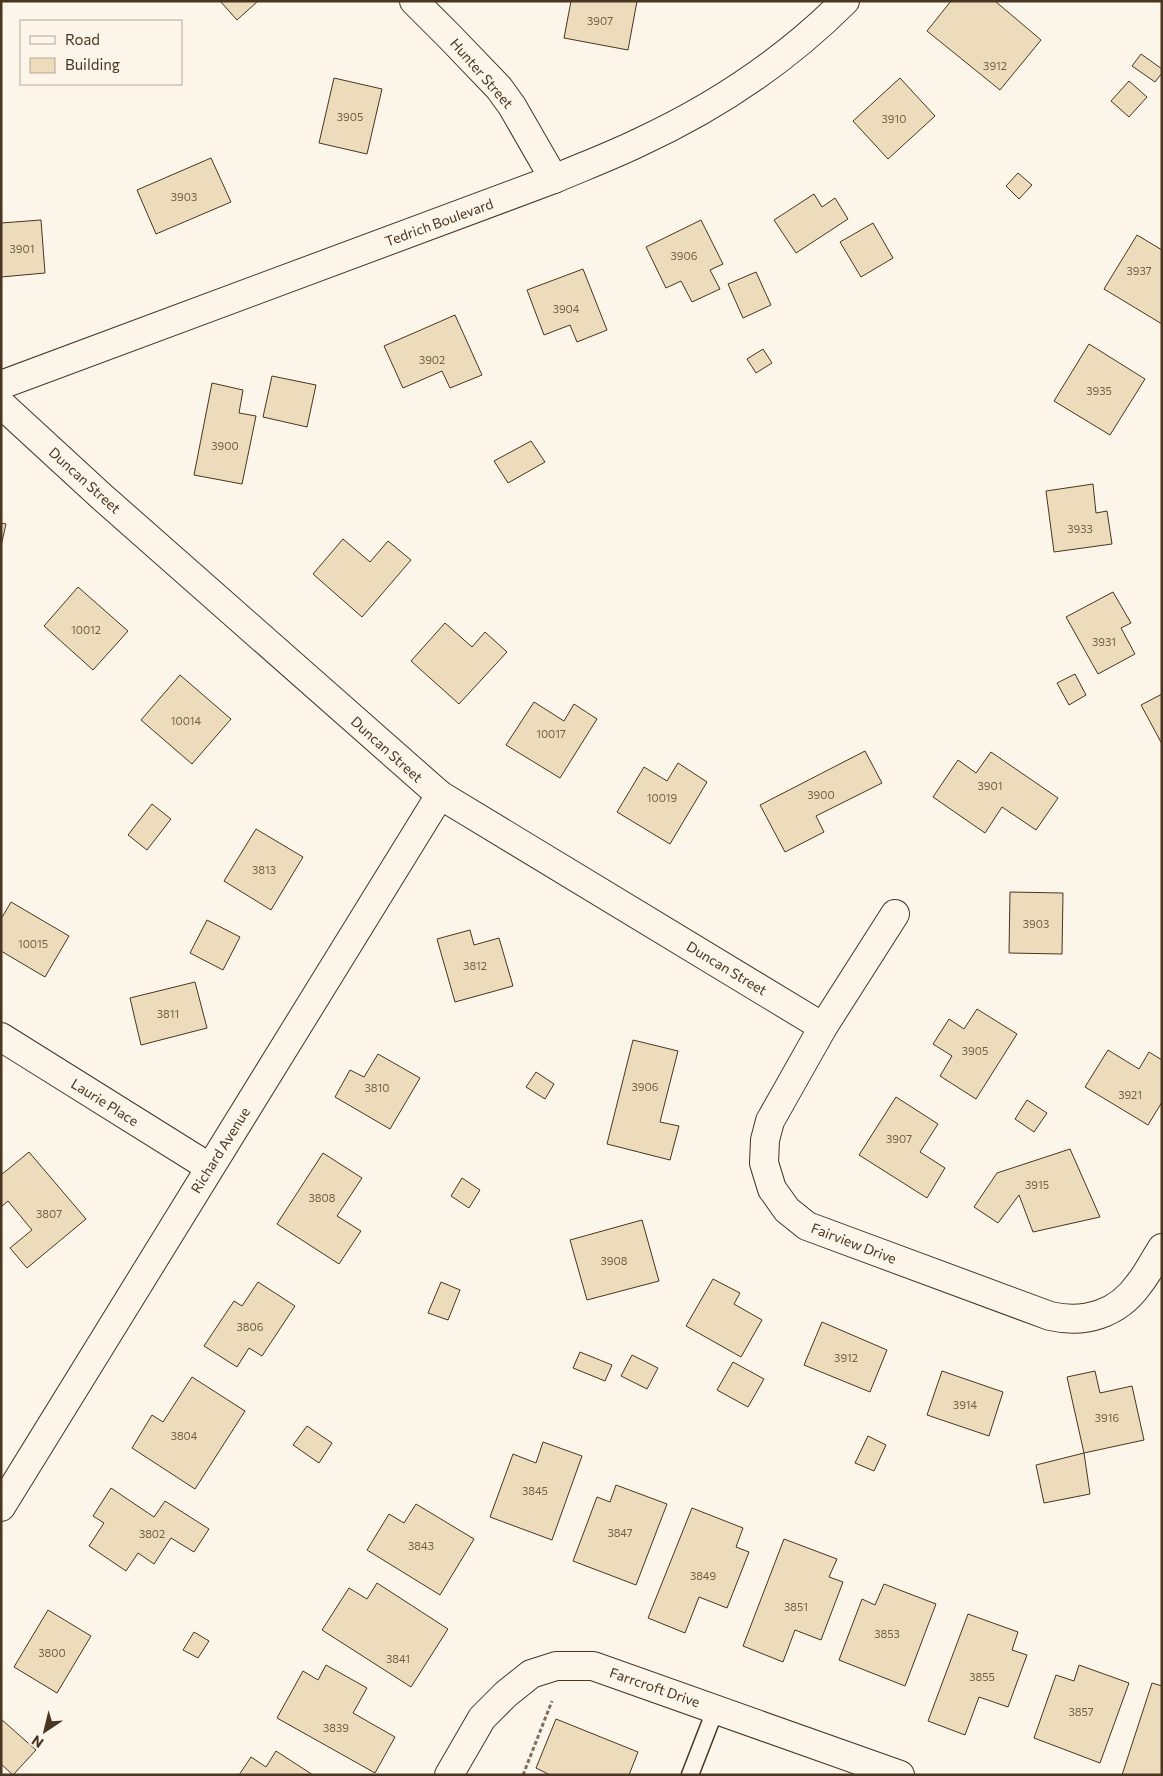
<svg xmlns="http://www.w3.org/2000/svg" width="1163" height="1776" font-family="Commissioner,sans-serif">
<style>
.building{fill:#ecdcbc;stroke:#4a3520}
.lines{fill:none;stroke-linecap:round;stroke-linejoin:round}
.service-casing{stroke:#4a3520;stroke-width:19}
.minor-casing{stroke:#4a3520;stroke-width:30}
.path{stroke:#7f6f5c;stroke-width:3;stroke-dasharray:4 2.5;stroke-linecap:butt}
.service{stroke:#fbf6e9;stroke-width:16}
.minor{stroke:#fbf6e9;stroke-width:28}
.labels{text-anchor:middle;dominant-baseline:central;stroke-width:4;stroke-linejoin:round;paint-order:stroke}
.number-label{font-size:11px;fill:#725f47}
.street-label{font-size:14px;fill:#4a3520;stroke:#fbf6e9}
</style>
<rect width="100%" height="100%" fill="#fbf6e9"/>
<g class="building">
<polygon points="220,1 258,1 237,20"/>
<polygon points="571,1 637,1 628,50 564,38"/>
<polygon points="951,1 995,1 1041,40 1000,90 927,31"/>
<polygon points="1141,54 1162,69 1162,73 1155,82 1132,66"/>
<polygon points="334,78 382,89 367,154 319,143"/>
<polygon points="900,78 935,116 888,159 853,121"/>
<polygon points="1129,81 1147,97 1129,117 1111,101"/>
<polygon points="211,158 231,202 156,234 137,190"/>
<polygon points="1018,173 1032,185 1019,199 1006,186"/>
<polygon points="814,194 822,207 835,198 848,219 796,253 774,220"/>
<polygon points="41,220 45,273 1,277 1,223"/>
<polygon points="701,220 723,264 710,270 720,289 692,302 681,281 666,288 646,247"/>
<polygon points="873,223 893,258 861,277 840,242"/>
<polygon points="1137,235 1162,250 1162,324 1104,289"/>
<polygon points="583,269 607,330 577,342 570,325 544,335 527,290"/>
<polygon points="756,272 771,305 743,318 728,284"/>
<polygon points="455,315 482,375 450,388 442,371 403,388 384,346"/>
<polygon points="1089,344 1145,379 1110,435 1054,401"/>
<polygon points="763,349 772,363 756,373 747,359"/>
<polygon points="272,376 316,385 307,427 263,417"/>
<polygon points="212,383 243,390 239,413 256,416 242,484 194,475"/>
<polygon points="531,441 545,462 508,483 494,461"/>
<polygon points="1093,484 1096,513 1107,511 1112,544 1054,552 1046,491"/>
<polygon points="1,523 6,524 1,546"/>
<polygon points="343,539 370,562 388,541 411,560 362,617 313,574"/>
<polygon points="78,587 128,631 93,670 44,626"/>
<polygon points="1113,592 1131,623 1121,628 1135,654 1098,674 1066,617"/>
<polygon points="445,623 472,647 485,632 507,652 459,704 411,661"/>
<polygon points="1075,674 1086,695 1069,705 1057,683"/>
<polygon points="180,675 231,719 192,764 141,720"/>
<polygon points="1162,694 1162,744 1141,705"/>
<polygon points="534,702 564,721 574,704 597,719 560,778 506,745"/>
<polygon points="865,751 882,783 816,816 824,832 785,852 760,805"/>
<polygon points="991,752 1058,798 1036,830 1002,807 985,833 933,797 958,760 976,773"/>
<polygon points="678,763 707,782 670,844 617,812 644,767 667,781"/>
<polygon points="152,804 171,819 147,850 128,835"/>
<polygon points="256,829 303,857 271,910 224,881"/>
<polygon points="1010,892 1063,893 1062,954 1009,953"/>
<polygon points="11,902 69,936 45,977 1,951 1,919"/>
<polygon points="207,920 240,937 223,970 190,953"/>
<polygon points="470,930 474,945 499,938 513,986 455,1002 437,939"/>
<polygon points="195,982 207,1028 141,1045 130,998"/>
<polygon points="977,1009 1017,1034 976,1099 940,1076 952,1056 933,1044 949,1019 964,1029"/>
<polygon points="633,1040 678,1051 660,1122 679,1126 670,1160 607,1144"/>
<polygon points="1108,1050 1139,1069 1149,1052 1162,1060 1162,1102 1148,1125 1085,1087"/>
<polygon points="378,1054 420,1078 390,1129 335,1097 350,1070 364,1077"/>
<polygon points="536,1072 554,1084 545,1099 526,1087"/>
<polygon points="896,1097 938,1124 920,1152 945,1168 927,1198 859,1155"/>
<polygon points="1027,1100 1047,1113 1034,1132 1015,1119"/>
<polygon points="1070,1149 1100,1217 1033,1232 1019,1195 998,1223 974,1207 997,1173"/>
<polygon points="29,1152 86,1219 27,1268 10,1248 32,1230 8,1201 1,1207 1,1175"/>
<polygon points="323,1153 362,1178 337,1216 361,1231 339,1264 277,1224"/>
<polygon points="462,1178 480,1190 469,1208 451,1196"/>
<polygon points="642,1220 659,1281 587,1300 570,1240"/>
<polygon points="713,1279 740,1293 734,1304 762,1320 741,1357 686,1326"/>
<polygon points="258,1282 295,1306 262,1356 249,1348 237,1367 204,1346 234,1301 242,1306"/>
<polygon points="441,1282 460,1290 448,1320 428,1313"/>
<polygon points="822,1322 887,1350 870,1392 804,1365"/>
<polygon points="580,1352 612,1365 605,1381 573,1368"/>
<polygon points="632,1355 658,1368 647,1389 621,1376"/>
<polygon points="733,1362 764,1379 748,1407 717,1390"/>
<polygon points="942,1371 1003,1392 989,1436 927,1415"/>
<polygon points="1095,1371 1100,1393 1132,1386 1144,1440 1084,1453 1067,1377"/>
<polygon points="192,1377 245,1411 195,1489 132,1448 152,1415 163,1422"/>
<polygon points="307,1426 332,1443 319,1463 293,1445"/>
<polygon points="868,1436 886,1445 874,1471 855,1463"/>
<polygon points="543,1442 582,1456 552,1540 490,1517 513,1454 536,1463"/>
<polygon points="1084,1453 1090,1494 1044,1503 1036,1465"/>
<polygon points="616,1485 667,1504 636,1585 573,1561 597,1497 610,1502"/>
<polygon points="111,1488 154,1517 165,1501 209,1529 194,1552 171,1538 154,1564 138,1553 126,1571 89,1546 104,1523 93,1516"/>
<polygon points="416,1504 474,1539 440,1595 367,1550 389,1514 404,1523"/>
<polygon points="692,1508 743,1528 736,1547 749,1552 727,1608 699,1597 685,1633 648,1618"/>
<polygon points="784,1539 837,1559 829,1577 843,1582 821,1640 795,1630 783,1662 743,1646"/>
<polygon points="377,1583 448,1629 411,1687 322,1630 349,1588 367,1599"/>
<polygon points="884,1584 936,1604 905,1686 839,1660 862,1599 875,1605"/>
<polygon points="48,1610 91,1636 57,1693 14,1667"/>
<polygon points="968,1614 1018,1632 1012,1650 1027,1655 1008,1707 979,1697 965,1735 928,1721"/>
<polygon points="194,1632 209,1641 198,1658 183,1650"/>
<polygon points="326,1665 367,1688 353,1713 395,1737 375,1773 277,1718 303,1671 318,1680"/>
<polygon points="1079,1665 1129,1683 1100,1763 1034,1738 1056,1675 1074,1681"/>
<polygon points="1152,1683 1162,1686 1162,1773 1161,1775 1122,1775"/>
<polygon points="1,1719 36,1750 13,1775 1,1764"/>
<polygon points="556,1719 638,1752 629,1775 550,1775 536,1768"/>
<polygon points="276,1751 313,1775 239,1775 251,1757 266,1767"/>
</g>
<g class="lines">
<g class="service-casing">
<polyline id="service" points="690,1775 716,1708"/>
</g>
<g class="minor-casing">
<g id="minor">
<polyline points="414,1 450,37 499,88 512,106 554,179"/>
<path d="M 1,385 L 554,179 C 582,167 611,156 638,143 C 714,108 786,60 845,1"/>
<polyline points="1,404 101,496 440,795 823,1027"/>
<path d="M 895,914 L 823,1027 L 770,1121 L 765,1140 L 764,1163 L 772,1189 L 787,1210 L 807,1226 L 1050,1316 C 1085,1324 1118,1314 1139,1284 C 1148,1273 1154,1260 1162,1248"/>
<polyline points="1,1037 209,1167"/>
<polyline points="1,1507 440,795"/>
<polyline points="449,1775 482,1718 506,1694 531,1674 556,1666 593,1666 900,1775"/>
</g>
</g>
<polyline class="path" points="523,1775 552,1701"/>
<use href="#service" class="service"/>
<use href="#minor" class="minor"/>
</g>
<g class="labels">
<g class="number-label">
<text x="600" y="20">3907</text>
<text x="995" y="65">3912</text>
<text x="350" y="116">3905</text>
<text x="894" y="118">3910</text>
<text x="184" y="196">3903</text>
<text x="22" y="248">3901</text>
<text x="684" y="255">3906</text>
<text x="1139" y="270">3937</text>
<text x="566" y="308">3904</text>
<text x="432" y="359">3902</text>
<text x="1099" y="390">3935</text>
<text x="225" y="445">3900</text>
<text x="1080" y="528">3933</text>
<text x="86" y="629">10012</text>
<text x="1104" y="641">3931</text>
<text x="186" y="720">10014</text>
<text x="551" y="733">10017</text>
<text x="990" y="785">3901</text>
<text x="821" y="794">3900</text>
<text x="662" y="797">10019</text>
<text x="264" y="869">3813</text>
<text x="1036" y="923">3903</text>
<text x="33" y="943">10015</text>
<text x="475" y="965">3812</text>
<text x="168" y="1013">3811</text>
<text x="975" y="1050">3905</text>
<text x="645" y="1086">3906</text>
<text x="377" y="1087">3810</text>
<text x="1130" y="1094">3921</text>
<text x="899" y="1138">3907</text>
<text x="1037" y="1184">3915</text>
<text x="322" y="1197">3808</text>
<text x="49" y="1213">3807</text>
<text x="614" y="1260">3908</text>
<text x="250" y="1326">3806</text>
<text x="846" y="1357">3912</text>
<text x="965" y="1404">3914</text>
<text x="1107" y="1417">3916</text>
<text x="184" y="1435">3804</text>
<text x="535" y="1490">3845</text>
<text x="620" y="1532">3847</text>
<text x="152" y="1533">3802</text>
<text x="421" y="1545">3843</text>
<text x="703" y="1575">3849</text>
<text x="796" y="1606">3851</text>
<text x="887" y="1633">3853</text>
<text x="52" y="1652">3800</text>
<text x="398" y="1658">3841</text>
<text x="982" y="1676">3855</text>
<text x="1081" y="1711">3857</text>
<text x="336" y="1727">3839</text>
</g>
<g class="street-label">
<text transform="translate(482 73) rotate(49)">Hunter Street</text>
<text transform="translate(439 222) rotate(-20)">Tedrich Boulevard</text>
<text transform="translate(85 480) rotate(42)">Duncan Street</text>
<text transform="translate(387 749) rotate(42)">Duncan Street</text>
<text transform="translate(727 968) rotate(31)">Duncan Street</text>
<text transform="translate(105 1102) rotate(32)">Laurie Place</text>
<text transform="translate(220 1150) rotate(-58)">Richard Avenue</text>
<text transform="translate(854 1243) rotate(21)">Fairview Drive</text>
<text transform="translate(655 1687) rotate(19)">Farrcroft Drive</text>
</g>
</g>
<rect width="1163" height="1776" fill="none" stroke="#4a3520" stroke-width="5"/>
<rect x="20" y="20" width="162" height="65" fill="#fbf6e9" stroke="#b4a999"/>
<rect x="30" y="36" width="25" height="8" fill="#fbf6e9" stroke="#b4a999"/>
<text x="65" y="45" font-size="15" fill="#4a3520">Road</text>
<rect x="30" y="58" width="25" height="15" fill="#ecdcbc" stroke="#b4a999"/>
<text x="65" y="70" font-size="15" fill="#4a3520">Building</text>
<g transform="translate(45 1731) rotate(215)" stroke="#fbf6e9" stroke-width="4" paint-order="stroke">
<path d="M0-4L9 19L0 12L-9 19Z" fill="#4a3520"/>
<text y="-8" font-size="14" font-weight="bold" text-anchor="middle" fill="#4a3520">N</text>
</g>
</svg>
